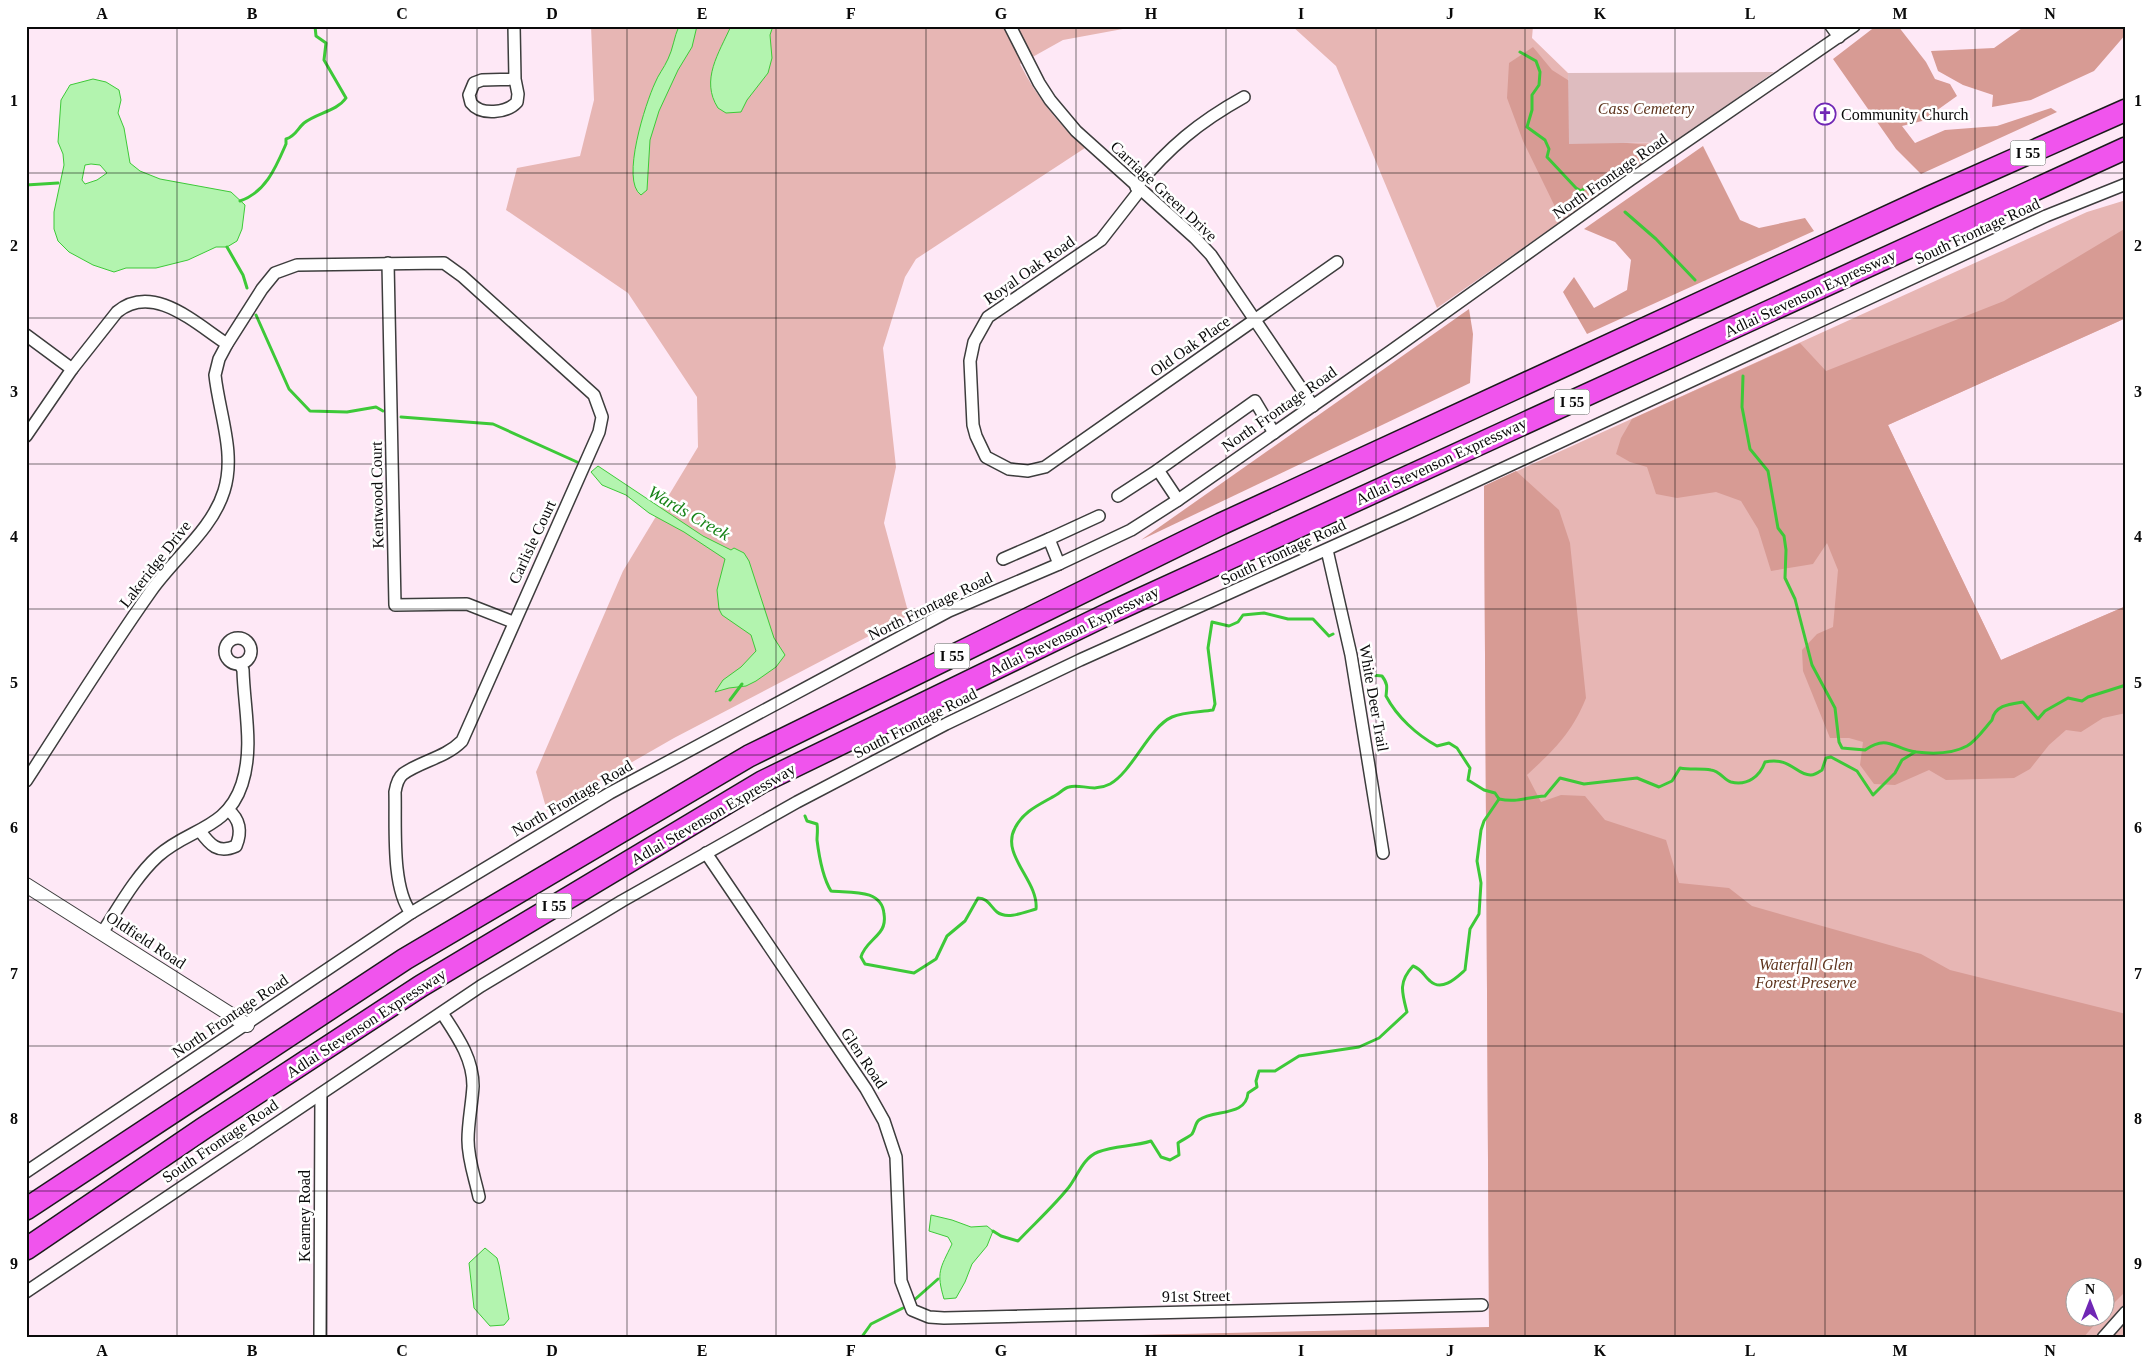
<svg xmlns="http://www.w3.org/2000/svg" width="2152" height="1364" font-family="'Times New Roman',serif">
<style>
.green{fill:#e7b6b4;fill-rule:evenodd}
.forest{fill:#d79b94}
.cemetery{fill:#debcbf}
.water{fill:#b3f4af;stroke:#3dc938;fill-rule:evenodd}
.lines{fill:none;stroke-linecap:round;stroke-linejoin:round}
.stream{stroke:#3dc938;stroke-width:3}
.minor-casing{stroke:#3d3d3d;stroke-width:14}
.tertiary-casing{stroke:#3d3d3d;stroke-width:16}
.motorway-casing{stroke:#1b1b1b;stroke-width:24}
.minor{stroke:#fff;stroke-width:11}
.tertiary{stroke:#fff;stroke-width:14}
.motorway{stroke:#f054ed;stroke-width:21}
.grid{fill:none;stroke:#0a0a0a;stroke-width:1;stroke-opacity:0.55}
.labels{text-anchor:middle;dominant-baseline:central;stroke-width:5;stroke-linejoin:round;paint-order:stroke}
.shield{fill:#fff;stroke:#545454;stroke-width:1}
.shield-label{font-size:15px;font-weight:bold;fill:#0a0a0a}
.park-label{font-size:16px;font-style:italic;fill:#5f351e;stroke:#fff}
.poi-label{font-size:16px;fill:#0a0a0a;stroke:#fff;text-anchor:start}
.street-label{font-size:16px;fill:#0a0a0a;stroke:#fff}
.water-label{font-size:18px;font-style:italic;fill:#188317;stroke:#fff}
.neatline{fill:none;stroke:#0a0a0a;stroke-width:2}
.grid-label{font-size:16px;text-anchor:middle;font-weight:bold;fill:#0a0a0a}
</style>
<rect width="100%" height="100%" fill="#fee8f6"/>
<g class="green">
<path d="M 591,26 L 1139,26 L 1063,40 L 1020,64 C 1036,96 1059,125 1085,148 L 916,259 L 905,277 L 883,348 L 896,467 L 884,523 L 909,615 L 674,738 L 547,811 L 536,772 L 623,571 L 698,447 L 697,397 L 628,293 L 506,210 L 517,168 L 580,156 L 594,100 Z"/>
<polygon points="1292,26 1533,26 1532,38 1568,73 1569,144 1675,142 1437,308 1336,66"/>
<path d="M 2126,200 L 2126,318 L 1888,425 L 2001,660 L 2126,606 L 2126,1338 L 1003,1338 L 1489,1328 L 1484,486 L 2087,212 ZM 2074,1286 L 2104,1286 L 2104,1316 L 2074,1316 Z"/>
</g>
<g class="forest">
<polygon points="1876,26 1898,26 1926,62 1935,79 1950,84 1957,96 1922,121 1902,126 1915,143 1945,130 1997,126 2051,108 2057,112 1921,174 1896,149 1833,59"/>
<polygon points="2025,26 2126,26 2126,34 2094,71 2031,100 1992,107 1993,95 1963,85 1938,71 1931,51 1994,48"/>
<polygon points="1533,47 1552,70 1571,82 1574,138 1659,146 1560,217 1523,141 1507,98 1509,63"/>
<polygon points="1703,146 1740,220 1759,228 1805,218 1814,231 1587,334 1563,292 1574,277 1594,308 1627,290 1631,260 1615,242 1584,229"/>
<polygon points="2126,228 2126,318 1888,425 2001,660 2126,606 2126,713 2103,718 2081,732 2066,730 2049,745 2030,769 2014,778 1946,780 1929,770 1895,785 1874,784 1860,765 1863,742 1849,738 1830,738 1803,671 1802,650 1817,634 1833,627 1838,570 1827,543 1813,564 1771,571 1758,529 1741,501 1716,492 1677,498 1656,494 1647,467 1630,462 1616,454 1621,438 1632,419 1800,343 1826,371 2004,301"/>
<polygon points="1469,309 1473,334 1470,383 1141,540"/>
<path d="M 1516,471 L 1559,510 L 1570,543 L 1586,698 C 1572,733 1554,750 1527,775 L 1541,802 L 1561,795 L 1585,796 L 1605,820 L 1666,840 L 1679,883 L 1729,888 L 1752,906 L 1921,954 L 1950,970 L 2126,1014 L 2126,1291 L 2105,1312 L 2104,1286 L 2074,1286 L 2074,1316 L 2101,1317 L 2083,1338 L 1003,1338 L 1489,1327 L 1484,486 Z"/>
</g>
<polygon class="cemetery" points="1774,72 1675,142 1569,144 1568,73"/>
<g class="water">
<path d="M 679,26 L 697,26 L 692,47 L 678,70 L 659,111 L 650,140 L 647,190 L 641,195 C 620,181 646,102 655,83 C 658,75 664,68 668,59 C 673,49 674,37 679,26 Z"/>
<path d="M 731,26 L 773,26 L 770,35 L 772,58 L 768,73 L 747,100 L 741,112 L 726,113 L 718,108 C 700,80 719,53 731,26 Z"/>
<path d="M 93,79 L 106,82 L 119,90 L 121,100 L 118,113 L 124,128 L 130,163 L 140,171 L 160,179 L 231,192 L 245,205 L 242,229 L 237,241 L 227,247 L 216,247 L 188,260 L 156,268 L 126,268 L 114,272 L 93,265 L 69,252 L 58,241 L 54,229 L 54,212 L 64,165 L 63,154 L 58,142 L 61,100 L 70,85 ZM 91,164 L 100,165 L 107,173 L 97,180 L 85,184 L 82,180 L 85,165 Z"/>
<polygon points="598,466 703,536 731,550 734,548 744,553 749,561 774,638 785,655 776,667 756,681 746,686 729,688 715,692 723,680 741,667 756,651 751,635 722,615 719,609 717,590 725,559 684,532 649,513 626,495 602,485 591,472"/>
<path d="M 931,1215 L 952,1220 L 971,1227 L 987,1226 L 993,1231 L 987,1246 L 972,1264 L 965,1282 L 956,1298 L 944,1299 C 936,1272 940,1269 952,1244 L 948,1237 L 929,1231 Z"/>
<polygon points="485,1248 497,1258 499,1265 509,1319 504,1325 490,1326 474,1308 469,1263"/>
</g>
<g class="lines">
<g class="stream">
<polyline points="1520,52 1536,61 1540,72 1539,85 1532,95 1532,110 1527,127 1545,140 1549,149 1547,157 1576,188 1581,191 1589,185 1593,187"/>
<polyline points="26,185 58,183"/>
<path d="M 240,201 C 266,192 276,167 286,144 L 286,139 C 296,136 297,129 304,123 C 317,113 337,111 346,98 L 324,60 L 326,43 L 316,36 L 315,26"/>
<polyline points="1625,212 1656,239 1695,280"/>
<polyline points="227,247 243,275 247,288"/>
<polyline points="256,315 289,389 310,411 347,412 376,407 383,411"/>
<path d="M 1743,376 L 1742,407 L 1750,449 L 1768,471 L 1778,528 L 1784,536 L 1786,550 L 1785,578 L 1795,599 L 1812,665 L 1835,708 L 1839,742 L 1842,748 L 1865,750 C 1888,734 1894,749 1916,752 C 1932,754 1952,754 1967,746 C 1976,741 1985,728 1992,720 C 1995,705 2010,704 2023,702 L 2038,719 L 2045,711 L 2068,698 L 2082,701 L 2088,697 L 2126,685"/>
<polyline points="401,417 493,424 577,462"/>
<path d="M 1365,665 L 1372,675 L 1382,676 C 1388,684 1387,687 1386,696 C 1397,717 1417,735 1437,746 L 1449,743 L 1457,748 L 1470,768 L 1468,780 L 1484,790 L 1495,793 L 1499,799"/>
<polyline points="730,700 742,684"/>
<path d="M 1499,799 C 1517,803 1527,797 1545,796 L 1560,778 L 1584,784 L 1637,778 L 1659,787 L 1672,781 L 1680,768 C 1690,770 1701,768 1711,770 C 1720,771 1724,780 1731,782 C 1748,786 1760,776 1765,762 C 1790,756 1797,776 1811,775 C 1814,775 1819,772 1822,770 L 1826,758 L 1831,757 L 1857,771 L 1873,795 L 1895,773 L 1902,760 L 1915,752"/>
<path d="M 805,816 L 807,821 L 817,824 C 818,830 817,835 817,840 C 819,856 823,878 831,891 C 849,893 882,888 884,914 C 885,920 884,927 880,932 C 873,941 864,946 861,957 L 865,964 L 914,973 L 936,959 L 947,936 L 965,921 L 978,898 C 988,898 990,906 997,912 C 1007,920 1025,912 1036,909 C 1039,881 1000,855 1015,828 C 1023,811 1041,804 1056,795 C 1060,793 1064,788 1069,787 C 1080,783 1093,793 1110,784 C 1133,771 1149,727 1172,717 C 1183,712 1200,712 1213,710 L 1215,704 L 1208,648 L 1212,622 L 1229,626 L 1238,622 L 1243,615 L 1264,613 L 1288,619 L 1313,619 L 1329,636 L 1333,634"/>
<path d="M 993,1231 L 1001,1236 L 1018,1241 C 1035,1223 1054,1206 1069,1187 C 1078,1175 1083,1158 1098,1152 C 1115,1145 1133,1147 1151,1141 L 1161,1157 L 1170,1160 L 1179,1155 L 1178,1143 C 1182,1140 1189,1137 1192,1134 C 1195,1130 1195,1123 1199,1120 C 1214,1109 1246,1117 1248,1093 L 1257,1087 L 1256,1081 L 1259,1071 L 1275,1071 L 1299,1056 L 1359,1047 L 1379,1038 L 1407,1012 C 1402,993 1398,982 1413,966 C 1423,970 1423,975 1430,981 C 1442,992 1456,978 1465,970 L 1470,929 L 1479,914 L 1481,883 L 1477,861 L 1481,830 L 1484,821 L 1499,799"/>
<polyline points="912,1302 938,1279"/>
<polyline points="861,1338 871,1324 903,1308"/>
</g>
<g class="minor-casing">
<g id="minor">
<path d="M 514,26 L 515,79 L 518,94 L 517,102 C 507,113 481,116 471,103 L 469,95 L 474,83 L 482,80 L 515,79"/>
<polyline points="1010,26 1039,83 1050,100 1076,131 1195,238 1211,255 1313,406"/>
<polyline points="1831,26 1839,37"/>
<path d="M 1136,187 C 1169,147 1199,122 1244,97"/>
<polyline points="1140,190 1101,240 988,317 974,342 970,361 973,425 976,436 986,457 1009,469 1028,471 1045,467 1337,262"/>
<polyline points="388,263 395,605 467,604 513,622"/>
<polyline points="26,335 72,369"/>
<path d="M 26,436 L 72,369 L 117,312 C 153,282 196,324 227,344"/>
<polyline points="1118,496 1158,470"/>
<polyline points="1178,500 1158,470 1255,401 1274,433"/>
<polyline points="1327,550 1351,655 1383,853"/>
<polyline points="1003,559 1049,539"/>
<polyline points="1059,564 1049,539 1099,516"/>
<circle cx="238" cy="651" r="13"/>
<path d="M 26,781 C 67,718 107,653 151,591 C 174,558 212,530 224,491 C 236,453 219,413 215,375 L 219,359 L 227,344 L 262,289 L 275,273 L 297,265 L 444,263 L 462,276 L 594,395 L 602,417 L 599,432 L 462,741 C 445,758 421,761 403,774 C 398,778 396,786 395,792 C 396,825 391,887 411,913"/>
<path d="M 200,831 C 210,845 218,854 236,846 C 242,832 240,819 228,810"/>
<polyline points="706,853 866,1089 884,1121 896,1157 901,1281 912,1310 929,1317 944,1318 1482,1305"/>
<path d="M 102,933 C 119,907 135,877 158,856 C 189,828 227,830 242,784 C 254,747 244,708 243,670 L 240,664"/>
<path d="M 442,1013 C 457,1036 473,1058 473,1086 C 472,1104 468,1122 468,1140 C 468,1160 475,1178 479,1197"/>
<polyline points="26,1172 411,913 610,793 949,611 1059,564 1131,530 1178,500 1391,351 1630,180 1854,26"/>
<polyline points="26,1292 481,986 622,901 797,802 946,724 1080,660 1403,515 2046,216 2126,184"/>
<polyline points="320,1338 321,1094"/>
<polyline points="2103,1338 2126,1312"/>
</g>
</g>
<g class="tertiary-casing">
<polyline id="tertiary" points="26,885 247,1025"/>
</g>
<g class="motorway-casing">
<g id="motorway">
<polyline points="26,1209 405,959 749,756 1221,524 1930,197 2126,110"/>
<polyline points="26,1249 204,1128 421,986 762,782 1110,613 2126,148"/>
</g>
</g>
<use href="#minor" class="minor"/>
<use href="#tertiary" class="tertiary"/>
<use href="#motorway" class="motorway"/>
</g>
<path class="grid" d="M 177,26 L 177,1338M 327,26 L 327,1338M 477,26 L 477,1338M 627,26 L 627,1338M 776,26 L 776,1338M 926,26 L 926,1338M 1076,26 L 1076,1338M 1226,26 L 1226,1338M 1376,26 L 1376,1338M 1525,26 L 1525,1338M 1675,26 L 1675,1338M 1825,26 L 1825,1338M 1975,26 L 1975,1338M 26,173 L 2126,173M 26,318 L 2126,318M 26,464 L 2126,464M 26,609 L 2126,609M 26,755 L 2126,755M 26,900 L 2126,900M 26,1046 L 2126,1046M 26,1191 L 2126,1191"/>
<defs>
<g id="church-ring" transform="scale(1.125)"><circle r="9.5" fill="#fff" stroke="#7027b5" stroke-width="1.5"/><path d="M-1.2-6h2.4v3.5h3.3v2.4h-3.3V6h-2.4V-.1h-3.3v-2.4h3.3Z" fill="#7027b5"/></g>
</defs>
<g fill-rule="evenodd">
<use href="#church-ring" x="1825" y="114"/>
</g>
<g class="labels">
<g class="shield">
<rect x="2010.5" y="140.5" width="35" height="25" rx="4"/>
<rect x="1554.5" y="389.5" width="35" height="25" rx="4"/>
<rect x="934.5" y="643.5" width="35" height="25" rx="4"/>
<rect x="536.5" y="893.5" width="35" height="25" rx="4"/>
</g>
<g class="shield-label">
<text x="2028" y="153">I 55</text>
<text x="1572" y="402">I 55</text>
<text x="952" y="656">I 55</text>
<text x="554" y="906">I 55</text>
</g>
<g class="park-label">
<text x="1646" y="108">Cass Cemetery</text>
<text x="1806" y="964">Waterfall Glen<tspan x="1806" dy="18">Forest Preserve</tspan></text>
</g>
<g class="poi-label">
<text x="1841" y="114">Community Church</text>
</g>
<g class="street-label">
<text transform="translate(1610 176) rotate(-35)">North Frontage Road</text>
<text transform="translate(1164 191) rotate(43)">Carriage Green Drive</text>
<text transform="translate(1977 231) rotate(-25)">South Frontage Road</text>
<text transform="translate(1029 270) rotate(-35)">Royal Oak Road</text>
<text transform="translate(1810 293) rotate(-25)">Adlai Stevenson Expressway</text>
<text transform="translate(1190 346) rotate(-35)">Old Oak Place</text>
<text transform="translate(1279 409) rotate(-35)">North Frontage Road</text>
<text transform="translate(1441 461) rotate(-25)">Adlai Stevenson Expressway</text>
<text transform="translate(377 495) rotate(-91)">Kentwood Court</text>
<text transform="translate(532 542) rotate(-65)">Carlisle Court</text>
<text transform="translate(1283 552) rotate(-25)">South Frontage Road</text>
<text transform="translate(155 564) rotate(-52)">Lakeridge Drive</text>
<text transform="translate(930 606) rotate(-26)">North Frontage Road</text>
<text transform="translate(1074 631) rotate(-26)">Adlai Stevenson Expressway</text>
<text transform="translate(1374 698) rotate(80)">White Deer Trail</text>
<text transform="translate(915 723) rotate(-27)">South Frontage Road</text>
<text transform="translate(572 798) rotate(-30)">North Frontage Road</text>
<text transform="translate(713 814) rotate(-30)">Adlai Stevenson Expressway</text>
<text transform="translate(146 940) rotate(33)">Oldfield Road</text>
<text transform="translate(230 1016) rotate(-34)">North Frontage Road</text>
<text transform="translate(366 1023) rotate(-33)">Adlai Stevenson Expressway</text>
<text transform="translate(864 1058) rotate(56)">Glen Road</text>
<text transform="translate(220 1141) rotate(-34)">South Frontage Road</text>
<text transform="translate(304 1216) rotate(-90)">Kearney Road</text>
<text transform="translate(1196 1296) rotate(-1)">91st Street</text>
</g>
<g class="water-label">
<text transform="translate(689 513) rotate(30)">Wards Creek</text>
</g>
</g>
<rect width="2152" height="1364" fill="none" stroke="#ffffff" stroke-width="55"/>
<g transform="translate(2090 1302)"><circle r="24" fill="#ffffff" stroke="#9d9d9d"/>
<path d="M0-4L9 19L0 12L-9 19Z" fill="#7027b5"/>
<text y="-8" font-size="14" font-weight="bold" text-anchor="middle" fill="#0a0a0a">N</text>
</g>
<rect x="28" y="28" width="2096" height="1308" class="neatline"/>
<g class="grid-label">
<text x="102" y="19">A</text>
<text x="252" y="19">B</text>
<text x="402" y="19">C</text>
<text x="552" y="19">D</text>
<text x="702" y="19">E</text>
<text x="851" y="19">F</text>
<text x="1001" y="19">G</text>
<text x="1151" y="19">H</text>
<text x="1301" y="19">I</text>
<text x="1450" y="19">J</text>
<text x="1600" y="19">K</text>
<text x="1750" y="19">L</text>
<text x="1900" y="19">M</text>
<text x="2050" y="19">N</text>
<text x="14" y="106">1</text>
<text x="2138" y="106">1</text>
<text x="14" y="251">2</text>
<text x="2138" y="251">2</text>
<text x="14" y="397">3</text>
<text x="2138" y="397">3</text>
<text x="14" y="542">4</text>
<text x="2138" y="542">4</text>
<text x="14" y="688">5</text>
<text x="2138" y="688">5</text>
<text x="14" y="833">6</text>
<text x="2138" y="833">6</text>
<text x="14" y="979">7</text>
<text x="2138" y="979">7</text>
<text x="14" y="1124">8</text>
<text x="2138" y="1124">8</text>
<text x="14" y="1269">9</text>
<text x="2138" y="1269">9</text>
<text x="102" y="1356">A</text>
<text x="252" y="1356">B</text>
<text x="402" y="1356">C</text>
<text x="552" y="1356">D</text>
<text x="702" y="1356">E</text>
<text x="851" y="1356">F</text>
<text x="1001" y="1356">G</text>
<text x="1151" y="1356">H</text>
<text x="1301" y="1356">I</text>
<text x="1450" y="1356">J</text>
<text x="1600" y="1356">K</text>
<text x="1750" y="1356">L</text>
<text x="1900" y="1356">M</text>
<text x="2050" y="1356">N</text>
</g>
</svg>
